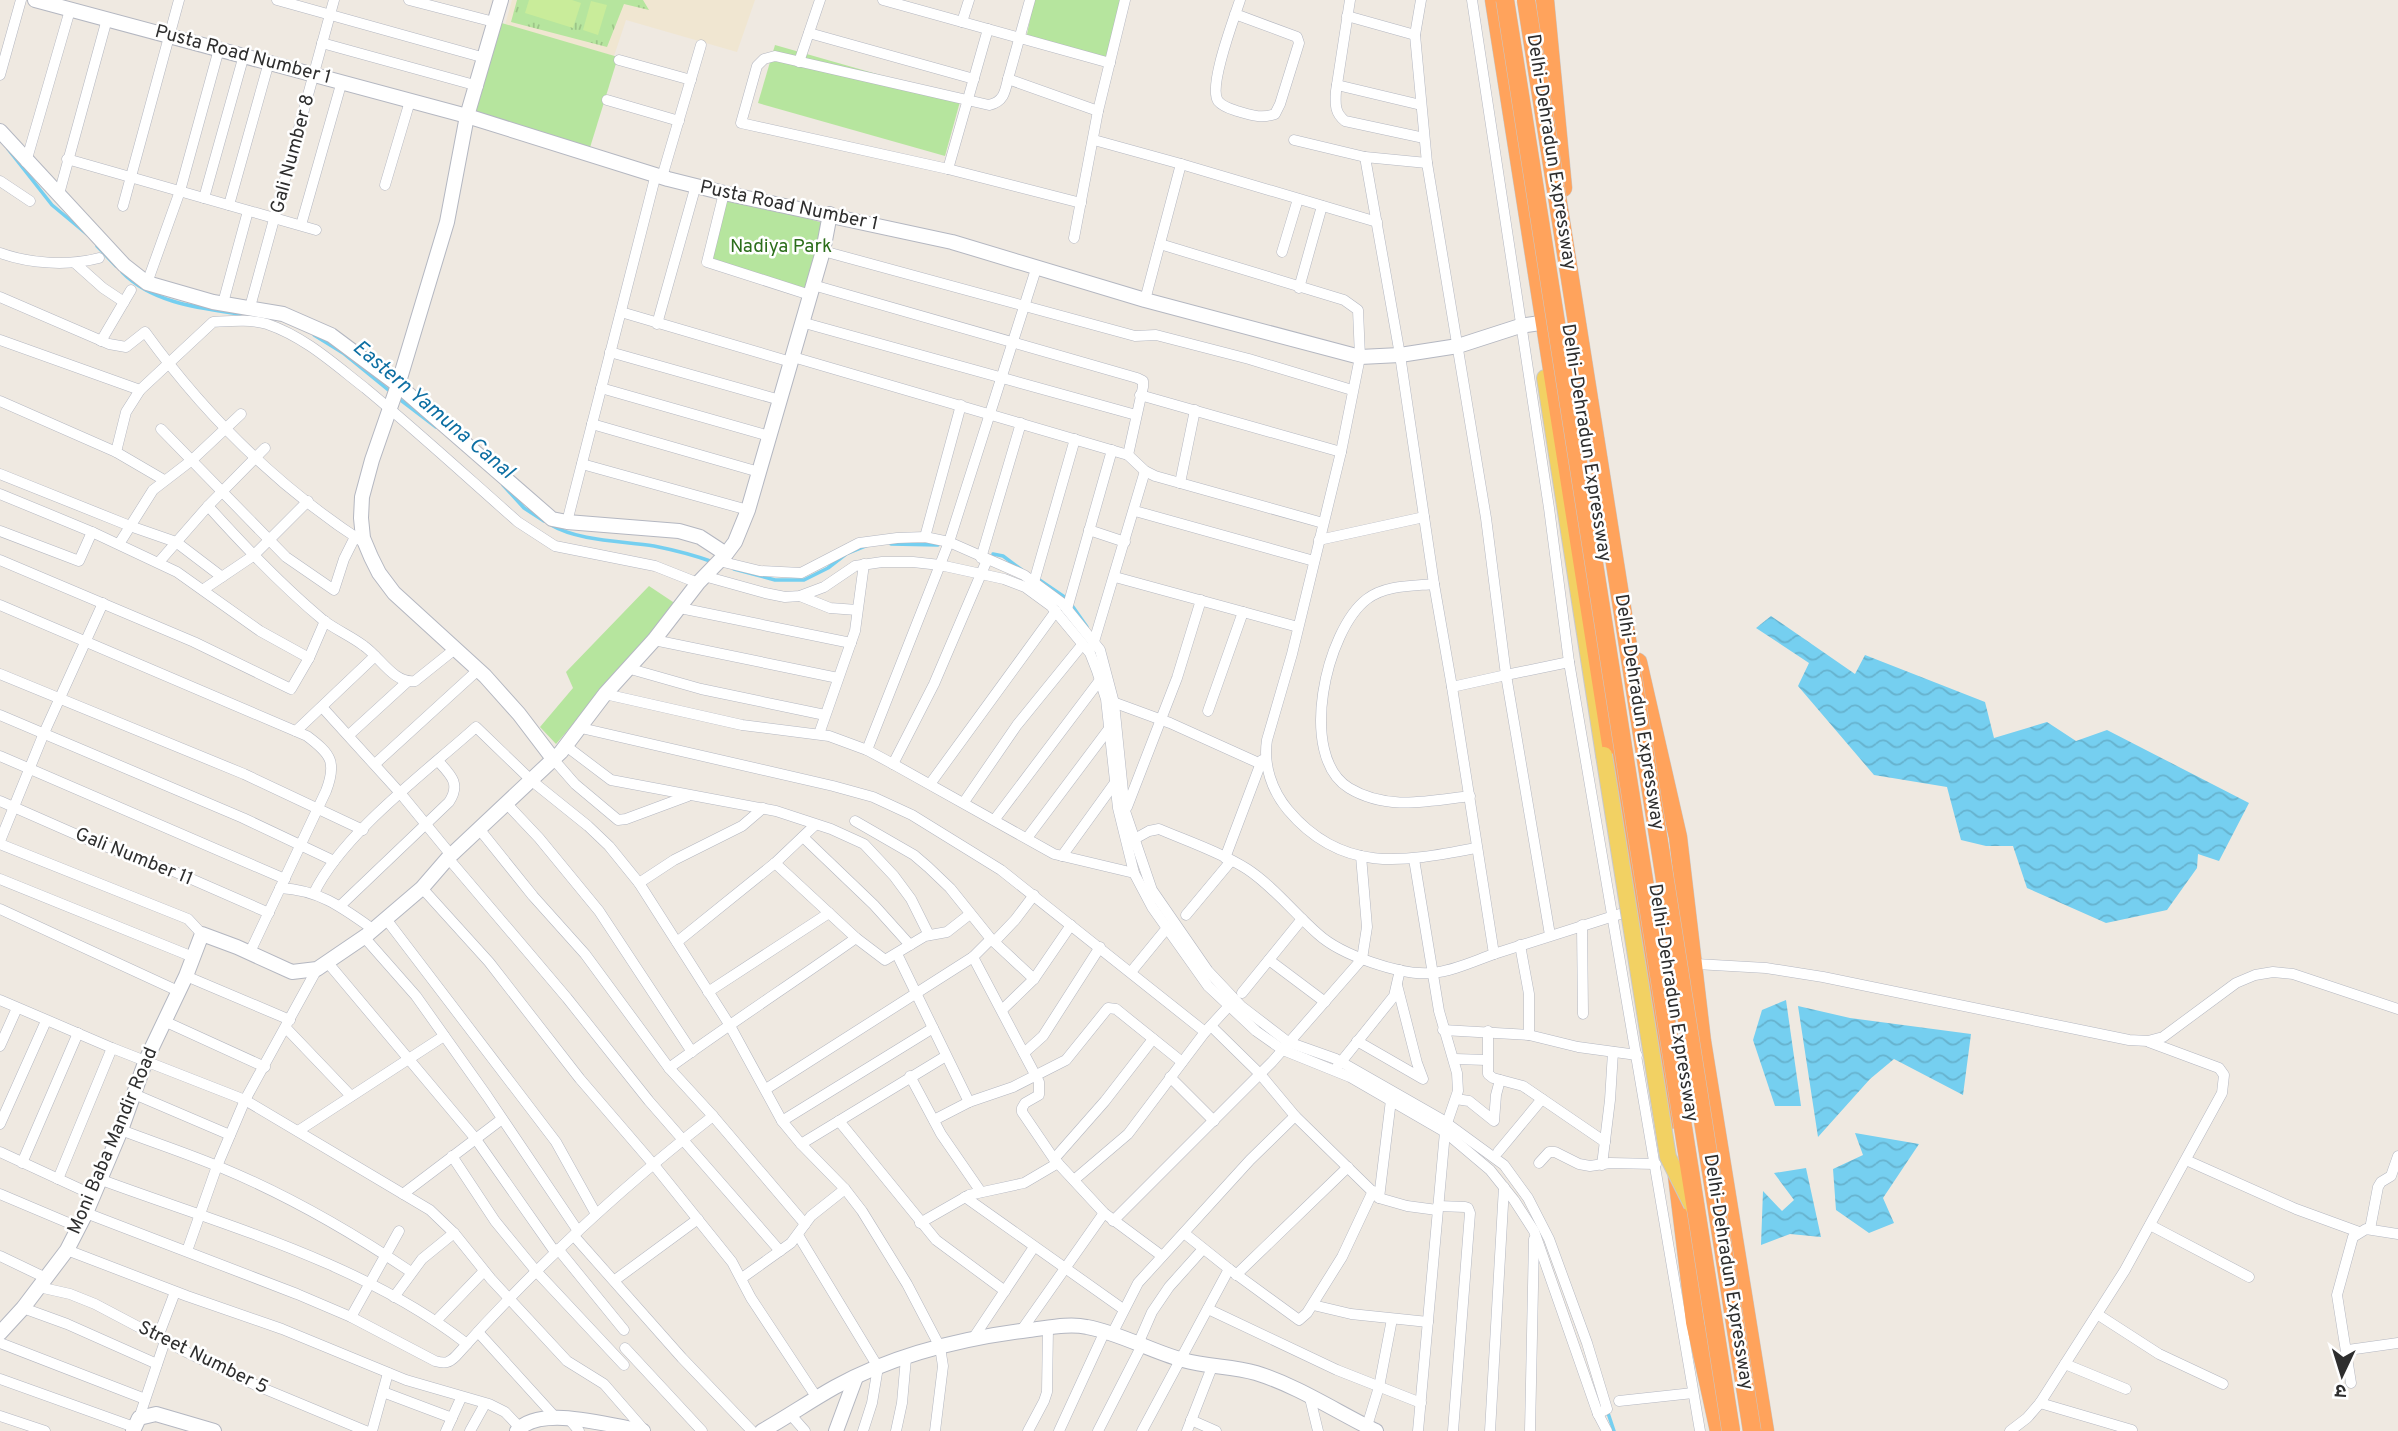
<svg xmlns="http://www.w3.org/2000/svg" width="2398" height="1431" font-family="Overpass,'Noto Sans Devanagari',sans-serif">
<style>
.education{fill:#f0e6d1}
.grass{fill:url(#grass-tufts)}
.park{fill:#b6e59e}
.pitch{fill:#c9ec9a}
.water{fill:url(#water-waves)}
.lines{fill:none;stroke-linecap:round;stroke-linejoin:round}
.stream{stroke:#75cff0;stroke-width:3.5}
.street-casing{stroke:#b4b7c1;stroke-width:11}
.secondary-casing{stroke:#b4b7c1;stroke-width:16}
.primary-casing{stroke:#c9c9c9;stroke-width:18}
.highway-casing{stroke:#c9c9c9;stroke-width:19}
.street{stroke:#fff;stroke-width:10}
.secondary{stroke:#fff;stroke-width:14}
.primary{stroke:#f2d163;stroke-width:16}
.highway{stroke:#ffa35c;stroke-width:18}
.primary-bridge-casing{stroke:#c9c9c9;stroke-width:18;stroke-linecap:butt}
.highway-bridge-casing{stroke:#c9c9c9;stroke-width:19;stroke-linecap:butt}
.primary-bridge{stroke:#f2d163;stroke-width:16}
.highway-bridge{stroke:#ffa35c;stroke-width:18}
.labels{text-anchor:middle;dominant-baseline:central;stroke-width:5;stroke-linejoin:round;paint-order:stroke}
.street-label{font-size:19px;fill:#2e2e2e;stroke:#fff}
.park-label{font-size:19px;fill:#2c6e1b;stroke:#fff}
.water-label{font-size:21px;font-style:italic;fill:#0d6fa3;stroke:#fff}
</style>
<defs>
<pattern id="grass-tufts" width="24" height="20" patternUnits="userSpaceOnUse" patternTransform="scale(1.75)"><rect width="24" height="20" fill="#b6e59e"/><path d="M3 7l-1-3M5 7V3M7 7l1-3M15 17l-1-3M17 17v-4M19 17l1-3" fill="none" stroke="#9dc588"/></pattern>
<pattern id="water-waves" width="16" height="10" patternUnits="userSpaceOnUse" patternTransform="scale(1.75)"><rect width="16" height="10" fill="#75cff0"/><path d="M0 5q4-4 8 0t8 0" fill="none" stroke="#66b2ce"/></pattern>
</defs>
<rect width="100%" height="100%" fill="#efe9e1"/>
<polygon class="education" points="512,0 755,0 737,52 626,20 614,56 505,25"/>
<polygon class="grass" points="517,0 643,0 649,10 624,4 607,47 511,22"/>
<g class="park">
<polygon points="1034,0 1125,0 1110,63 1026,39"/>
<polygon points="495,21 618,57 588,154 467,113"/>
<polygon points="775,45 961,98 945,156 758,103"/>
<polygon points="726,196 827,224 810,295 707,258"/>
<polygon points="649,586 676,604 556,744 540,727 573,688 566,672"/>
</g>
<g class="pitch">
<polygon points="529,0 572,0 581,3 573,28 525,13"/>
<polygon points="591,1 607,5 598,35 583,30"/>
</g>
<g class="water">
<polygon points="1771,616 1855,674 1865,655 1985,702 1994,738 2047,722 2076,741 2107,730 2249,803 2219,861 2198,854 2197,868 2167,910 2106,923 2027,888 2013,846 1986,846 1961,840 1947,787 1874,775 1798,686 1809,663 1756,628"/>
<polygon points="1786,1000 1801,1106 1775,1106 1753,1040 1762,1010"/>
<polygon points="1798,1006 1850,1018 1971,1034 1963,1095 1894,1059 1870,1079 1818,1137"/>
<polygon points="1855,1133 1919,1144 1883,1198 1894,1223 1869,1233 1836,1210 1833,1169 1863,1155"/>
<polygon points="1806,1168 1821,1237 1790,1234 1761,1245 1763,1191 1782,1211 1794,1200 1774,1173"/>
</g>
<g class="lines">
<g class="stream">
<polyline points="8,149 52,205 88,235"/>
<polyline points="97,246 116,266"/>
<path d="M 122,272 C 152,303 199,308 240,314"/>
<polyline points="314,335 343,353 392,393"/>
<polyline points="398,398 436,427"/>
<polyline points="503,485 524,508 544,521"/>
<path d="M 551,525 C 578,541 623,541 654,546 C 674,550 694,555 713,562"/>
<polyline points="891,544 938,545"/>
<polyline points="993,554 1003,556 1022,570"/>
<polyline points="734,569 775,580 804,580 828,568 846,554 866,546"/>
<polyline points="1038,579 1066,598"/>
<polyline points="1071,604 1087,627"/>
<polyline points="1607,1410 1614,1431"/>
</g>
<g class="street-casing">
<g id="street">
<polyline points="277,0 485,58"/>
<polyline points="409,0 494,22"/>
<polyline points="883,0 1110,63"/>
<polyline points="1030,0 1008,79 1098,111"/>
<path d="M 1350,0 L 1336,91 C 1335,105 1335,113 1345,121 L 1424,138"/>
<polyline points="1421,0 1415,35 1427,163 1486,518 1506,675 1569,662"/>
<polyline points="1472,0 1549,508 1569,662 1700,1431"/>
<path d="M 1235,14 L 1297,37 L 1299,43 L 1280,104 L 1275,114 C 1261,119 1251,115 1237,111 C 1231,109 1223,107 1218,101 C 1208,86 1234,19 1240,0"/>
<polyline points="1347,16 1415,35"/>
<polyline points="962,22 969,0"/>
<polyline points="809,33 974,79"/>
<polyline points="322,43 478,86"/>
<polyline points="619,60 691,80"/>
<polyline points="799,62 820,0"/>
<polyline points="0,75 21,0"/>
<path d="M 1008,79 C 1005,93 1003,102 989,105 L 775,56 L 764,59 L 757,66 L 741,123 L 948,169 L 1081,203"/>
<polyline points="1337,85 1421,105"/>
<polyline points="607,100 679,121"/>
<polyline points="1094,140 1181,164"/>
<polyline points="1294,140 1365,157"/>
<polyline points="67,159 316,230"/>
<polyline points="26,162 70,10"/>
<polyline points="948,169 988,29"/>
<polyline points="662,177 701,45"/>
<polyline points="0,181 30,201"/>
<polyline points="385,185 410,101"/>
<polyline points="724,193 707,262 810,295"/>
<polyline points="59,194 107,19"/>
<polyline points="204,198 244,55"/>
<polyline points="229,205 269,62"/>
<polyline points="123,206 179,0"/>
<polyline points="301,225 342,81"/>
<polyline points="1074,238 1098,111 1125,0"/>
<path d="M 1160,244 L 1344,300 L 1358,310 L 1360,357 L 1341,452 L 1292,654 L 1267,740 C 1263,765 1272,791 1288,810 C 1342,874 1403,862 1476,848"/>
<polyline points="823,251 1135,336 1156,335 1249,359 1352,390"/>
<polyline points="1282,252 1298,199"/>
<path d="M 0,253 C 30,264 69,266 99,258"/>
<polyline points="75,263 103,288 124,302"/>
<polyline points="147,283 180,191 219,49"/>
<polyline points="813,285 1137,378 1143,381 1143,387 1128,455"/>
<polyline points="1299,288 1322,206"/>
<path d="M 0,297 L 109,344 L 126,347 L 145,332 C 205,415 279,488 366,544"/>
<polyline points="1145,300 1181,164 1377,222"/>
<polyline points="223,303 248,211"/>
<polyline points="250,307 334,0"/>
<polyline points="621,312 791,362"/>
<polyline points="801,322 1136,415"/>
<polyline points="657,324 696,185"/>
<polyline points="0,340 140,390"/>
<polyline points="101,341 131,290"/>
<polyline points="610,352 780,400"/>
<polyline points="793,357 1128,455 1145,471 1155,476 1323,523"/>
<polyline points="601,388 769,436"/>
<polyline points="1140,395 1341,452"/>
<polyline points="0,401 116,452 164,480"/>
<polyline points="592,424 759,472"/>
<polyline points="161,429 286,557 334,590 344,559 355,537"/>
<path d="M 116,452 L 126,412 L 140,390 L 213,322 C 231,321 250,319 267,324 C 305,337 334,364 365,388 C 417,431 467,477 518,522 L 555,546 L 655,566 L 698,583"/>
<polyline points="582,464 748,510"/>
<polyline points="0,474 130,526 176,542 222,577"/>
<polyline points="1180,483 1195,410"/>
<polyline points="0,494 92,532 177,572 260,631 309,658"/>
<path d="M 208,506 C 244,546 281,585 323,620 C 336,630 351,636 364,646 C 380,657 394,684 415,681 L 455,649"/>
<polyline points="1135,511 1314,561"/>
<polyline points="567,522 656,174"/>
<polyline points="1089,530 1125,542"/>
<polyline points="0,531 79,561 92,532"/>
<polyline points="925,537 961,405"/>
<polyline points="1319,540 1424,517"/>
<polyline points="119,544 153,490 192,460 241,414"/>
<polyline points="981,558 1021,423"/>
<polyline points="0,560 194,642 291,689 309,658 325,621"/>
<polyline points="719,561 760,571 801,573 859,543 897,538 925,537 949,542 1024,575 1062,603 1100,650 1114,703 1125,811 1152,890 1208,971 1241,1006 1288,1042 1336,1059 1441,1119 1504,1165 1528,1198 1549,1239 1587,1343 1607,1409 1598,1414"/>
<polyline points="159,562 208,506 265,448"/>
<polyline points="704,576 765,593 785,597 800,596 824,587 855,566 882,562 913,562 940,565 1004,579 1025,587 1051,606 1090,653 1097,671 1106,699 1118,808 1134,873 1152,907 1208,986 1256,1031 1283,1050 1350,1077 1445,1132 1490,1170 1514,1200 1534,1231 1598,1414 1607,1431"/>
<polyline points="1115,577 1298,627"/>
<polyline points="1034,582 1075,439"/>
<path d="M 1434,584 C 1412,586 1385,585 1367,599 C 1326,630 1297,756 1349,788 C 1387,811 1428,801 1470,796"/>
<polyline points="204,589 253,556 308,501"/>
<polyline points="800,596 830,608 857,610"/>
<path d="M 0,605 L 307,736 C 331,754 337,762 326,791 L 250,952"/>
<polyline points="680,608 851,643"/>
<polyline points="1067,609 1112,450"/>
<polyline points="654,640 838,678"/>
<polyline points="1093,645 1145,471"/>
<polyline points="627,668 701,689 825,715"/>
<polyline points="0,674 244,774 363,830"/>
<polyline points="1452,687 1506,675 1550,935"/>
<polyline points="605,694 742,725 829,736 867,750 893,764 1054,854 1134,873"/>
<polyline points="1110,701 1170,723 1261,764"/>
<polyline points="322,707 401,794 451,855"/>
<polyline points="1208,711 1243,612"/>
<polyline points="0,715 243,818 334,861"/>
<polyline points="581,728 833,786 873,797 912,815 1001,870 1205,1032"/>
<polyline points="296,731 375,656"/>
<polyline points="819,734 855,631 864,564"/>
<polyline points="349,735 407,682"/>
<polyline points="566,746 611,780 776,811 831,829 864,844 894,876 911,899 929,935"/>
<polyline points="867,750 949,542 1037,266"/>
<polyline points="0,756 285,879"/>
<polyline points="554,760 575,784 618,820 626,819 688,796"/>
<polyline points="375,764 478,670"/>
<polyline points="893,764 934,684 987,560"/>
<polyline points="930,784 1056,611"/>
<polyline points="0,801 91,841 173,871 269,913"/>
<polyline points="964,802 1017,725 1082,645"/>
<polyline points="506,803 539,838 599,911 692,1052"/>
<polyline points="1127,807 1177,678 1201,600"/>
<polyline points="995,819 1100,680"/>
<polyline points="855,821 914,855 928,867 950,888 991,939 1034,979"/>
<polyline points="480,830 533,896 585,954 669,1068 713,1116 805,1224"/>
<polyline points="803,837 874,905 910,945"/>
<polyline points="1027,838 1108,730"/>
<polyline points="0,841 44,733 103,603"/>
<path d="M 1131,841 L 1149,831 L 1159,829 C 1187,841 1220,852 1247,869 C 1273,886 1294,913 1318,934 C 1341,955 1401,976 1432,973 C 1453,971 1474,961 1494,954 L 1452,687 L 1434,584 L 1400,355 L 1365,157 L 1427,163"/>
<polyline points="0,844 188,919 202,934"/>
<polyline points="1062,856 1114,784"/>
<polyline points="448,858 567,998 649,1101 780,1251"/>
<polyline points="1225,858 1262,760"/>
<polyline points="1414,859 1439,1011 1457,1073 1458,1091 1447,1123"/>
<polyline points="775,863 856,938 885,960 925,936 947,932 970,914"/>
<polyline points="0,879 193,957"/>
<polyline points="639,883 674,860 742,826 763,808"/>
<path d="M 280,888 C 320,890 343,908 374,930"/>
<polyline points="422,888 489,962 580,1079 654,1165 732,1262 751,1298 817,1398"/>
<path d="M 314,893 C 343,833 426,772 476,727 L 532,781 L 588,826 L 609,846 L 639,883 L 729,1024 L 782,1121 L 801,1144 L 845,1189 L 862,1211 L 907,1284 L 940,1347 L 943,1366 L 935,1431"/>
<path d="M 340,906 L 449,802 C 461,784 451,775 438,761"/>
<polyline points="0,909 178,991"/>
<polyline points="1186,915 1231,861"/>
<polyline points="386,919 556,1142 596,1214"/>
<polyline points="1582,925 1583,1014"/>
<polyline points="364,937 416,996 487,1096 578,1231"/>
<polyline points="677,942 775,863 815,825"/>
<polyline points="994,942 1015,920 1034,895"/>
<polyline points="1520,945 1529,994 1529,1035"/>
<polyline points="897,954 969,1102"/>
<polyline points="1494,954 1620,914"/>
<polyline points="973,957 1039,1082 1039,1095 1025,1103 1022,1108 1022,1112 1054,1159 1104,1213 1162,1256"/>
<polyline points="1269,960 1325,1002"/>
<polyline points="328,963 475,1138 555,1252"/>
<polyline points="1131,972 1167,928"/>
<polyline points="1655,974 1696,964 1766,968 1823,977 2129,1040 2148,1041 2163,1037 2236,983 2255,975 2273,972 2293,974 2398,1009"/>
<polyline points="186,976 290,1020"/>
<polyline points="708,992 829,913"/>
<polyline points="1242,993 1302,919"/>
<polyline points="0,1000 112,1048 245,1100 430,1210 454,1233 491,1279 567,1361 604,1384 645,1431"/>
<polyline points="1002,1010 1034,979 1071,925"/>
<polyline points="164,1021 265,1067"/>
<polyline points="1211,1026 1260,1074 1295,1116 1379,1198 1407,1206 1437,1210"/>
<polyline points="286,1028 351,1096"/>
<polyline points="1443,1030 1529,1035 1578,1047 1637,1055"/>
<polyline points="1488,1031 1488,1074 1493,1078 1523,1086 1605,1142"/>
<polyline points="1357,1041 1423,1079 1417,1063 1397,985"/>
<polyline points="0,1046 17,1008"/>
<polyline points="1024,1053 1043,1036 1100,947"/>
<polyline points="1455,1059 1487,1060"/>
<polyline points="1337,1067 1394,996 1400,970"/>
<path d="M 669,1068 C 731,1023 794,982 856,938"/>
<polyline points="910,1076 941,1134 981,1192"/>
<polyline points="1170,1077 1214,1121"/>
<polyline points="766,1089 973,957 991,939"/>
<polyline points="134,1094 230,1135"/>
<polyline points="1456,1099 1469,1101 1494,1121 1496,1095 1500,1080"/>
<polyline points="934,1120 969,1102 1013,1087 1066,1060 1108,1008 1116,1009 1182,1062"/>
<polyline points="782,1121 933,1028"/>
<polyline points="839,1121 936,1240 1005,1291"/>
<polyline points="0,1124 46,1021"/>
<path d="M 121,1130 C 155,1143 189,1154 222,1168 C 287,1195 353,1233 411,1272"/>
<polyline points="298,1131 444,1036"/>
<polyline points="801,1144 946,1056"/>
<polyline points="0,1152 93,1195"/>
<polyline points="1498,1152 1542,1099"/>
<polyline points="452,1156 495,1221 536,1271 624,1365"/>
<polyline points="1054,1159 1105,1101 1153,1039"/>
<polyline points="2186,1160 2296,1209 2359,1232"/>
<polyline points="22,1163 78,1033"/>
<polyline points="1539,1163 1549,1152 1555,1152 1579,1164 1590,1166 1610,1163 1656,1164"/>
<polyline points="1602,1165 1610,1100 1613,1052"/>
<polyline points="58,1179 112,1048"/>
<path d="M 99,1179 C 223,1225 362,1262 467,1344"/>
<polyline points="1074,1180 1128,1134 1205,1032 1228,1007"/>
<polyline points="0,1194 78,1227"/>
<polyline points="403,1194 502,1119"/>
<polyline points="965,1197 1123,1309"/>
<polyline points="1379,1198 1391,1100"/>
<polyline points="1438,1206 1465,1207 1468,1208 1470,1213 1453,1431"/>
<path d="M 86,1213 L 297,1294 L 351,1317 L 435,1361 C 445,1364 449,1363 456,1356 C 534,1268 621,1188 713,1116"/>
<polyline points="1113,1221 1272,1062 1362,959 1367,927 1361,856"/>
<polyline points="920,1223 969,1195 1024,1183 1058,1163"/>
<polyline points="2150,1225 2249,1277"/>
<polyline points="2370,1229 2378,1187 2381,1182 2391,1176 2398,1156"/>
<polyline points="1184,1233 1229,1269 1299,1320 1307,1313 1342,1257 1373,1191"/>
<polyline points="798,1235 878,1367 872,1403 863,1431"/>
<polyline points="574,1236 682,1358 752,1431"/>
<polyline points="558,1249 624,1330"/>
<polyline points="67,1250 187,1296 282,1329 406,1380 489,1404 505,1412 523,1431"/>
<polyline points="187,1251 217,1166 245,1100 317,969"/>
<polyline points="0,1256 46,1278"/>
<polyline points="1236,1275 1348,1167"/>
<polyline points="742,1278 791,1243 811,1216 845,1189"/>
<polyline points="615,1280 698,1219"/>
<polyline points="39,1287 70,1294 95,1304 186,1352 260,1387 366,1431"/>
<polyline points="394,1297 422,1259 454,1233"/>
<polyline points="1313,1305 1351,1314 1428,1322"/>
<polyline points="23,1308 67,1324 157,1364"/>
<polyline points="1208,1309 1337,1370 1421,1403"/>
<polyline points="2097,1314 2159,1354 2223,1384"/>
<polyline points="351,1317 399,1231"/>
<polyline points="436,1321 484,1271"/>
<polyline points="1021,1331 1104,1213"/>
<polyline points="478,1332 556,1418"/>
<polyline points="1112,1334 1138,1283 1250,1160 1295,1116"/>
<polyline points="158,1337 175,1292"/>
<polyline points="972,1340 1034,1247"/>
<polyline points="0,1343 145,1399"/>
<polyline points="1138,1344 1152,1312 1169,1287 1203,1249"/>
<polyline points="625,1348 702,1431"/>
<polyline points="2348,1350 2398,1343"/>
<polyline points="2065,1364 2126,1389"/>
<polyline points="0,1379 134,1427"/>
<polyline points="2351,1383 2337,1295 2353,1237 2366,1229 2398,1234"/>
<polyline points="383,1392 452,1418"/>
<polyline points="1310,1398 1318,1431"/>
<polyline points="1619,1401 1693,1393"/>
<polyline points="2040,1403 2132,1430"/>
<polyline points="790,1414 805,1431"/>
<polyline points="0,1416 45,1431"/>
<polyline points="139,1418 165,1341"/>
<polyline points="569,1419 579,1431"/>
<polyline points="1191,1420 1216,1431"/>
<polyline points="1367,1426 1379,1387 1392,1319"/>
<polyline points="372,1431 388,1373"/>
<polyline points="446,1431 461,1398"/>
<polyline points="470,1431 485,1404"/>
<polyline points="896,1431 902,1403 906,1358"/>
<polyline points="1028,1431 1044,1401 1047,1392 1048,1328"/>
<polyline points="1059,1431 1105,1331"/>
<polyline points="1098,1431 1142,1345"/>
<polyline points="1142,1431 1229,1269"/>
<polyline points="1187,1431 1212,1367"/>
<polyline points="1418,1431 1445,1132"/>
<polyline points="1490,1431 1504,1187"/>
<polyline points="1530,1431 1534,1239"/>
<polyline points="2010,1431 2027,1418 2040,1403 2125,1270 2222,1093 2224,1075 2219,1068 2149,1042"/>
</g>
</g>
<g class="secondary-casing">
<g id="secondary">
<polyline points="35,0 467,116 668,179 724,193 952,242 1145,300 1360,357 1400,355 1458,346 1520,326 1547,322"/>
<polyline points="501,0 467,116 447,222 398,385 372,460 362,497 361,518 363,538 371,557 379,573 394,593 485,676 519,714 554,760"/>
<polyline points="0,131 124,265 147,283 213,302 283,314 331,335 398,385 552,519 567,522 679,531 700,537 726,554"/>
<polyline points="0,1333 23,1308 67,1250 86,1213 121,1130 146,1060 186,976 202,934 237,947 292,972 317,969 367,935 422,888 448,858 561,752 605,694 654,640 698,583 726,554 735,542 748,510 823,251 830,214"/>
<polyline points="133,1431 139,1418 156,1414 214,1431"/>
<path d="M 517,1431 C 540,1404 611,1426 643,1431"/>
<path d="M 762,1431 C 787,1417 810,1401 835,1387 C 894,1355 963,1338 1029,1330 C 1047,1328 1069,1323 1087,1327 C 1120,1333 1150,1351 1183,1360 C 1207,1367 1232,1366 1256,1373 C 1298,1386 1337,1412 1376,1431"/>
<polyline points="836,1431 856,1377"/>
</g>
</g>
<g class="primary-casing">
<polyline id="primary" points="1545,378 1604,755"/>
</g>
<g class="highway-casing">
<g id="highway">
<polyline points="1494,0 1670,1120"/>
<polyline points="1545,0 1563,188"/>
<polyline points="1638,662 1678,837 1702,1041 1765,1431"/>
<polyline points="1677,1176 1695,1322 1719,1431"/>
</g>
</g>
<use href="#street" class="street"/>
<use href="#secondary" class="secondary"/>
<use href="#primary" class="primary"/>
<use href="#highway" class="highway"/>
<g class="primary-bridge-casing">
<polyline id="primary-bridge" points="1604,755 1668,1157 1692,1205"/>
</g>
<g class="highway-bridge-casing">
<g id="highway-bridge">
<polyline points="1505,0 1731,1431"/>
<polyline points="1526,0 1752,1431"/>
</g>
</g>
<use href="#primary-bridge" class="primary-bridge"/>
<use href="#highway-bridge" class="highway-bridge"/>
</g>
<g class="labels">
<g class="street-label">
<text transform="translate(243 55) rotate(15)">Pusta Road Number 1</text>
<text transform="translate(1551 152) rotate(81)">Delhi-Dehradun Expressway</text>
<text transform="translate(293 154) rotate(-75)">Gali Number 8</text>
<text transform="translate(789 206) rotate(12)">Pusta Road Number 1</text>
<text transform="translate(1586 443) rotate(81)">Delhi–Dehradun Expressway</text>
<text transform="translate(1639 712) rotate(81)">Delhi-Dehradun Expressway</text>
<text transform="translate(134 857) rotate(22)">Gali Number 11</text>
<text transform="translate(1673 1003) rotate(81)">Delhi–Dehradun Expressway</text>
<text transform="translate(113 1141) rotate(-67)">Moni Baba Mandir Road</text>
<text transform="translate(1728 1272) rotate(81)">Delhi-Dehradun Expressway</text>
<text transform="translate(203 1358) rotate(26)">Street Number 5</text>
</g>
<g class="park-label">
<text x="781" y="247">Nadiya Park</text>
</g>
<g class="water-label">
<text transform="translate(433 410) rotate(40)">Eastern Yamuna Canal</text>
</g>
</g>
<g transform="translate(2342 1375) rotate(184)" stroke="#ffffff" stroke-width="5" paint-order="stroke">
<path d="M0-5L12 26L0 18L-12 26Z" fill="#2e2e2e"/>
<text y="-10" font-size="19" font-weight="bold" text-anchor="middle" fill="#2e2e2e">उ</text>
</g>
</svg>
